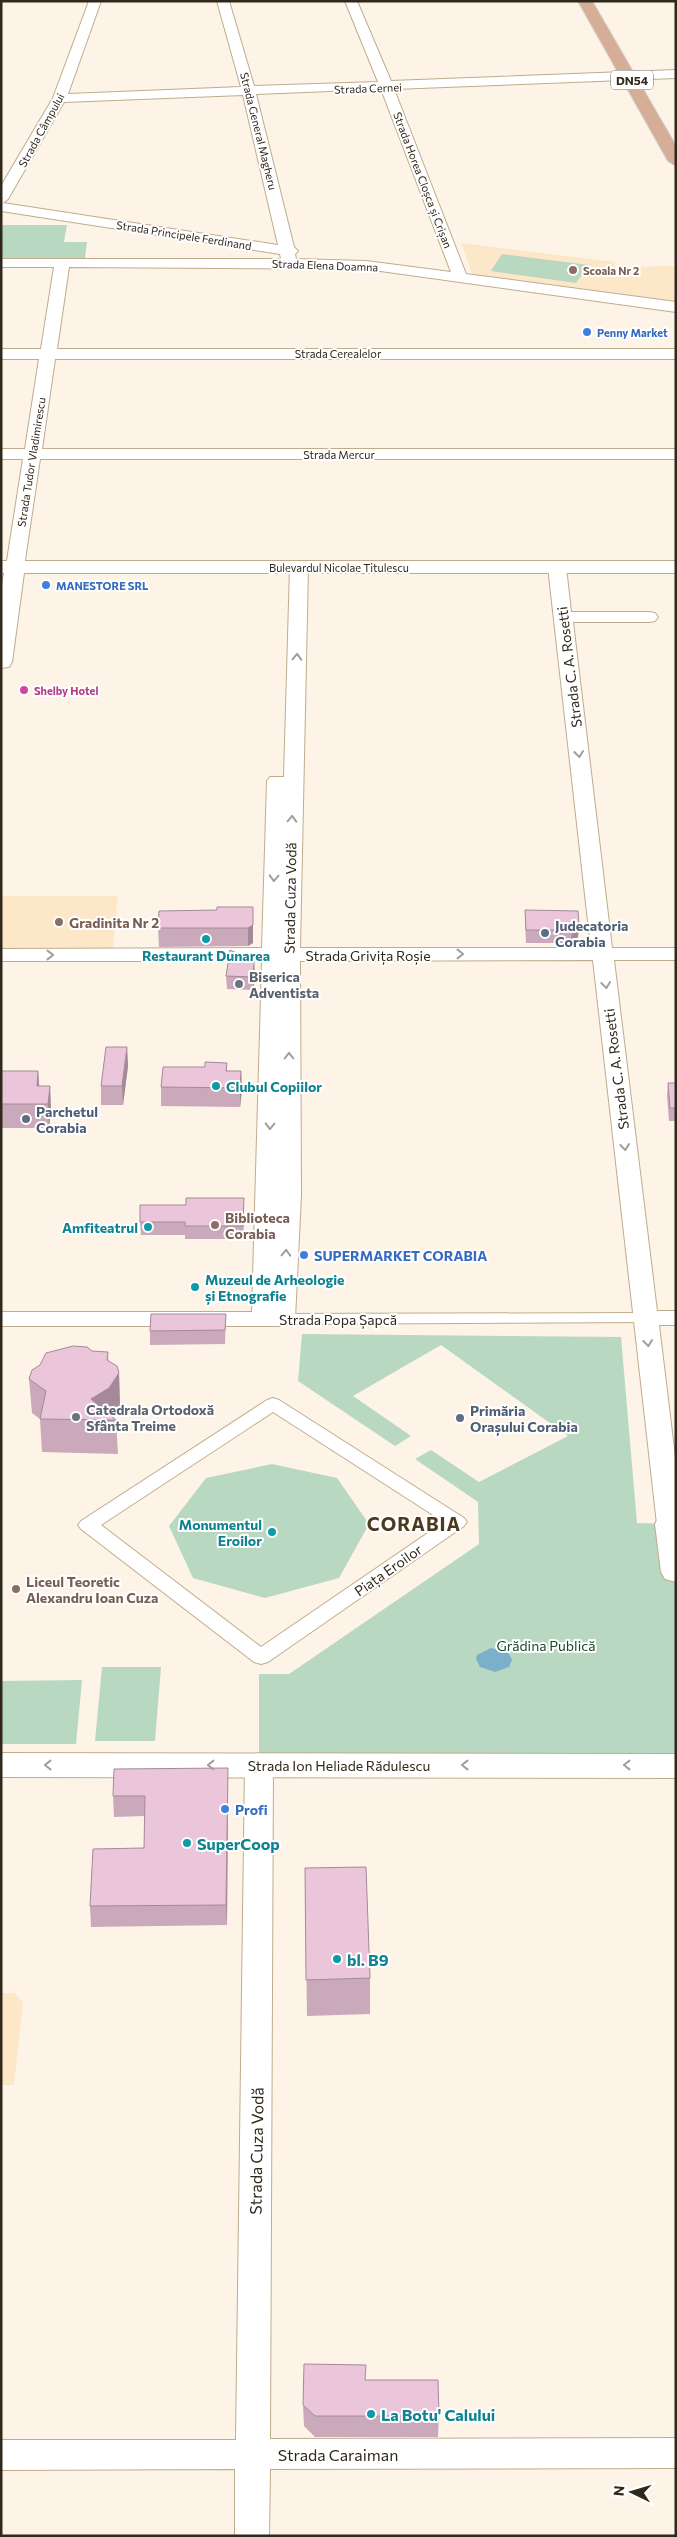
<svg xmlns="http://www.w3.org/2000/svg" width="677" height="2537" font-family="Commissioner,sans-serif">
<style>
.built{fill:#fce8c8}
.green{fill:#b9d8c1}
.water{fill:#7cafc9}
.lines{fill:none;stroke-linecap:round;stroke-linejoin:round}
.pedestrian-casing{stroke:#bfac8c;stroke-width:2}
.minor-casing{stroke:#bfac8c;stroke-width:2}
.tertiary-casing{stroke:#bfac8c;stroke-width:2}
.primary-casing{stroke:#d6d4d1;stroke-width:2}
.pedestrian{fill:#fff;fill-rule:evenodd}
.minor{fill:#fff;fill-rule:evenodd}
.tertiary{fill:#fff;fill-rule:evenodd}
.primary{fill:#d6ae97;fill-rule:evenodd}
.wall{fill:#caa9bb}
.shaded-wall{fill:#a48a98}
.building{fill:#ebc5d9;stroke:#a48a98}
.oneway{stroke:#a29e98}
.education-dot{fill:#8d6e63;stroke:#fff;stroke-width:2}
.shop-dot{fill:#3f7fe0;stroke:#fff;stroke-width:2}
.hotel-dot{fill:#d1479c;stroke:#fff;stroke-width:2}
.service-dot{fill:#5c6f8a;stroke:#fff;stroke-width:2}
.culture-dot{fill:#0f9aa8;stroke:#fff;stroke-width:2}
.worship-dot{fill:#6b7280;stroke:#fff;stroke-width:2}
.labels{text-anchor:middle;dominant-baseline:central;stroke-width:4;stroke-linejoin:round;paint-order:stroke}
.far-street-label{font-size:11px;fill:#30281b;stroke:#fff}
.far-education-label{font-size:11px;font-weight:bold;fill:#785e54;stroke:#fff;text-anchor:start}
.far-shop-label{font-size:11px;font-weight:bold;fill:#366cbe;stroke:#fff;text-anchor:start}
.far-hotel-label{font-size:11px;font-weight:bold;fill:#b23c85;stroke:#fff;text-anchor:start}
.shield{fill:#fff;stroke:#6e685f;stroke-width:1}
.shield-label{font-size:12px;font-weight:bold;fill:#30281b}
.street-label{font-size:14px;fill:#30281b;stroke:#fff}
.education-label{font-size:14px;font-weight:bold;fill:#785e54;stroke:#fff;text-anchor:start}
.service-label{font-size:14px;font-weight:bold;fill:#4e5e75;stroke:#fff;text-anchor:start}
.culture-label{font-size:14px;font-weight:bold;fill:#0d838f;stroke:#fff;text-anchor:start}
.worship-label{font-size:14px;font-weight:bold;fill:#5b616d;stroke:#fff;text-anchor:start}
.shop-label{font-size:14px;font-weight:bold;fill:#366cbe;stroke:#fff;text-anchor:start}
.park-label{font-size:14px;fill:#164929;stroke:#fff}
.near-culture-label{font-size:16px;font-weight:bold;fill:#0d838f;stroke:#fff;text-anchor:start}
.near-street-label{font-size:16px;fill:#30281b;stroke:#fff}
.district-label{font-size:19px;font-weight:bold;letter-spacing:1px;fill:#4b3a1e;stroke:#fff}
</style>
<rect width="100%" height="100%" fill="#fdf4e7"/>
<g class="built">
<polygon points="461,243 615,262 615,267 676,266 676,301 472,274"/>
<polygon points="1,896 118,896 113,948 1,948"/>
<polygon points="1,1993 14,1993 23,2002 14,2085 1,2085"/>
</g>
<g class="green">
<polygon points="2,225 67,225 64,242 87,242 85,258 1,258"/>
<polygon points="502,254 589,265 576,283 491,271"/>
<polygon points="302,1334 621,1337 637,1523 670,1524 676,1572 676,1766 259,1765 259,1674 289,1674 479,1544 478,1502 415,1459 431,1450 479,1482 568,1436 441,1345 353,1396 411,1436 395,1446 298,1381"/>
<polygon points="272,1464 337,1478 369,1524 339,1578 265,1598 193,1578 169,1526 206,1478"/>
<polygon points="102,1667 161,1667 155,1741 95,1741"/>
<polygon points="82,1680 76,1744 1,1744 1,1681"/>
</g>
<polygon class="water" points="491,1648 508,1652 512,1660 509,1667 495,1672 480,1667 476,1659 477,1655"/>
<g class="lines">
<g class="pedestrian-casing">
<g id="pedestrian">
<polygon points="645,1313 651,1314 654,1318 651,1322 283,1324 277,1323 274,1319 277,1315 283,1314"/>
<path d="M 273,1398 L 279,1400 L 464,1518 L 467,1522 L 464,1526 L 268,1662 L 261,1664 L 254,1662 L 81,1529 L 78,1525 L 81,1521 L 267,1400 ZM 273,1412 L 444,1522 L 261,1647 L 101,1525 Z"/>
</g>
</g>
<g class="minor-casing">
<g id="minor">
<path d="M 89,1 L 101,1 L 68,94 L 241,87 L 217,1 L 229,1 L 254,86 L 378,82 L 345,1 L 357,1 L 391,81 L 676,70 L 676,78 L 394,89 L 466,274 L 676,302 L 676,312 L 366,269 L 69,267 L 57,349 L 676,349 L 676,359 L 55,359 L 42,449 L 676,449 L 676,459 L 40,459 L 24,567 L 21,571 L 9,571 L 6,567 L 23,459 L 1,459 L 1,449 L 25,449 L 39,359 L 1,359 L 1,349 L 41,349 L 54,267 L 1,267 L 1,259 L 281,259 L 280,254 L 1,211 L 1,186 L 53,98 ZM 381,89 L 451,272 L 366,261 L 296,259 L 295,254 L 298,251 L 294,247 L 256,94 ZM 243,95 L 278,245 L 3,203 L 8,199 L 64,102 Z"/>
<polygon points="299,562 305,563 308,567 300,948 591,948 548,567 551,563 563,563 566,567 571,612 649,612 655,613 658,617 655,621 649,622 573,622 612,948 676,948 676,960 614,960 657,1311 676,1311 676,1325 659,1325 676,1465 676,1531 670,1533 661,1530 657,1524 593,960 300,961 301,1195 295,1319 292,1324 283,1326 1,1326 1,1312 252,1312 262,961 1,961 1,949 262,948 267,781 270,777 284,777 290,567 293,563"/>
<polygon points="259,1755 269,1758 273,1765 270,2439 676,2438 676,2468 270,2469 269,2536 235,2536 235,2469 1,2470 1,2440 236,2440 245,1765 249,1758"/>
</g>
</g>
<g class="tertiary-casing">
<g id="tertiary">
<polygon points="1,561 676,561 676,573 24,573 12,662 9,667 1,668 1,590 4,573 1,573"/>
<polygon points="670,1514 676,1514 676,1582 665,1579 661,1572 655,1524 659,1517"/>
<polygon points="1,1753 676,1754 676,1778 1,1777"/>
</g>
</g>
<g class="primary-casing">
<polygon id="primary" points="578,1 592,1 676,146 676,166 668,161"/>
</g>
<use href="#pedestrian" class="pedestrian"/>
<use href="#minor" class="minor"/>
<use href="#tertiary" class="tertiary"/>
<use href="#primary" class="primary"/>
</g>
<g class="wall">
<polygon points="253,907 253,943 248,946 159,947 158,928 217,910"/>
<polygon points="525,910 579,925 578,937 571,943 526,943 525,923"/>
<polygon points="255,974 253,990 227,989 226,976"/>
<polygon points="127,1047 128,1066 123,1105 101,1105 101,1086"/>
<polygon points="227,1063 227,1071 241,1071 242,1090 240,1107 161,1106 161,1087 205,1067"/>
<polygon points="1,1071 38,1071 39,1086 50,1086 51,1110 49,1128 1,1128"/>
<polygon points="668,1083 676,1083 676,1121 669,1121 667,1096"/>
<polygon points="244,1198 243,1239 185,1239 185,1235 141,1235 140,1222 186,1205"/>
<polygon points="226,1314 225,1344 150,1345 150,1331"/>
<polygon points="92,1351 108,1361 119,1373 120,1407 113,1418 116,1420 118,1454 42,1452 40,1419 32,1413 29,1379"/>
<polygon points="228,1789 227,1925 91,1927 90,1906 144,1848 145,1816 114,1817 113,1796"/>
<polygon points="305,1868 370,1978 370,2014 307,2016"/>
<polygon points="365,2380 439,2416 438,2437 315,2437 304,2426 303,2405"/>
</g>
<g class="shaded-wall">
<polygon points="253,907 253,943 248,946 248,928"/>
<polygon points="579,925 578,937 571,943 572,930"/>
<polygon points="254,961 255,974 253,990 253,977"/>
<polygon points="127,1047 128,1066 123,1105 122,1086"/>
<polygon points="38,1071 40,1095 37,1086"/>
<polygon points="241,1071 242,1090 240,1107 240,1088"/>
<polygon points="50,1086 51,1110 49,1128 48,1104"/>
<polygon points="244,1198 244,1211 243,1239 243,1226"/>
<polygon points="108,1352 109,1388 119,1373 120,1407 112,1420 91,1399 107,1360"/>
<polygon points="228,1768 228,1789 227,1925 226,1905"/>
</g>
<g class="building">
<polygon points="217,907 253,907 253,925 248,928 158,928 159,911 217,910"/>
<polygon points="525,910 578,911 579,925 572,930 526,930"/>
<polygon points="230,950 254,961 253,977 226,976"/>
<polygon points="106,1047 127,1047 122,1086 101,1086"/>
<polygon points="205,1062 227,1063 226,1071 241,1071 240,1088 161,1087 163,1067 205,1067"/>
<polygon points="1,1071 38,1071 37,1086 50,1086 48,1104 1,1104"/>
<polygon points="668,1083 676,1083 676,1108 670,1108"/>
<polygon points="186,1198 244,1198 243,1226 185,1226 185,1222 140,1222 140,1205 186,1205"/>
<polygon points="151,1314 226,1314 225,1330 150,1331"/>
<polygon points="73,1346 87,1347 92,1351 108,1352 107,1360 117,1366 119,1373 109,1388 91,1399 116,1420 40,1419 46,1391 29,1379 32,1370 40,1365 46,1353"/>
<polygon points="228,1768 226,1905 90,1906 93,1849 144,1848 145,1796 113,1796 114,1769"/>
<polygon points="366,1867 370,1978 306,1980 305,1868"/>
<polygon points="304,2364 366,2365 365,2380 438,2380 439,2416 315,2416 303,2405"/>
</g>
<defs><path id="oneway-chevron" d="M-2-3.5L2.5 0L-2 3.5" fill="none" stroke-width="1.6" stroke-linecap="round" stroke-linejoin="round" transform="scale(1.25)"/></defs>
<g class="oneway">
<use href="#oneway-chevron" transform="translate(297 657) rotate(-88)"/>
<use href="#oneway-chevron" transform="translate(579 754) rotate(83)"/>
<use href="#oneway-chevron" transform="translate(292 819) rotate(-88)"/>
<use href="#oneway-chevron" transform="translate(274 878) rotate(92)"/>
<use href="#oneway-chevron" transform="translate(460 954)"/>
<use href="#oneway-chevron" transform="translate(50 955)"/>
<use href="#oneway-chevron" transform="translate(606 985) rotate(83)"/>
<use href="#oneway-chevron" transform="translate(289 1056) rotate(-90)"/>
<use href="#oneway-chevron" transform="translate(270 1126) rotate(92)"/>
<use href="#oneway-chevron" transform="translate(625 1147) rotate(83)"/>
<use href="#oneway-chevron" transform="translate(286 1253) rotate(-88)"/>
<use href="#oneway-chevron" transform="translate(648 1343) rotate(83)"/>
<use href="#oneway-chevron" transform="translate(48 1765) rotate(180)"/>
<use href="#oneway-chevron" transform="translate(211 1765) rotate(180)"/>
<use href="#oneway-chevron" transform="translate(465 1765) rotate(-180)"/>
<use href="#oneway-chevron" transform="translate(627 1765) rotate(180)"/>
</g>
<g class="education-dot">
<circle cx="573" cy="270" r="5"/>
<circle cx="59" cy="922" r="5"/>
<circle cx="215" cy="1225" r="5"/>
<circle cx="16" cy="1589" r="5"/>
</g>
<g class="shop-dot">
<circle cx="587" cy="332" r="5"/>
<circle cx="46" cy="585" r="5"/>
<circle cx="304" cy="1255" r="5"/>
<circle cx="225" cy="1809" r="5"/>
</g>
<circle class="hotel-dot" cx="24" cy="690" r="5"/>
<g class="service-dot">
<circle cx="545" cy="933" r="5"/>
<circle cx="26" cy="1119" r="5"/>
<circle cx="460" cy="1418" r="5"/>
</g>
<g class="culture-dot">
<circle cx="206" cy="939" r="5"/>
<circle cx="216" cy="1086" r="5"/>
<circle cx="148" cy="1227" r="5"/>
<circle cx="195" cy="1287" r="5"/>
<circle cx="272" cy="1532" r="5"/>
<circle cx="187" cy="1843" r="5"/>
<circle cx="337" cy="1959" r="5"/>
<circle cx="371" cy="2414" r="5"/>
</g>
<g class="worship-dot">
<circle cx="239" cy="984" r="5"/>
<circle cx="76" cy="1417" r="5"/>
</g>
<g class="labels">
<g class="far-street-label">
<text transform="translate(368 88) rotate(-2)">Strada Cernei</text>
<text transform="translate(41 130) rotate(-61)">Strada Câmpului</text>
<text transform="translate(259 131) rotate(76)">Strada General Magheru</text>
<text transform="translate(423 180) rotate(69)">Strada Horea Cloșca și Crișan</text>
<text transform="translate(184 235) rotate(9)">Strada Principele Ferdinand</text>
<text transform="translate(325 265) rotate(2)">Strada Elena Doamna</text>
<text x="338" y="353">Strada Cerealelor</text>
<text x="339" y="454">Strada Mercur</text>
<text transform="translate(31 462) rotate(-81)">Strada Tudor Vladimirescu</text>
<text x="339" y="567">Bulevardul Nicolae Titulescu</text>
</g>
<g class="far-education-label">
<text x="583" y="270">Scoala Nr 2</text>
</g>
<g class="far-shop-label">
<text x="597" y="332">Penny Market</text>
<text x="56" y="585">MANESTORE SRL</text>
</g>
<g class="far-hotel-label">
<text x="34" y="690">Shelby Hotel</text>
</g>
<rect class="shield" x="611" y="70.5" width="42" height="19" rx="4"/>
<g class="shield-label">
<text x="632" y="80">DN54</text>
</g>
<g class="street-label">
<text transform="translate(569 667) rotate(-97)">Strada C. A. Rosetti</text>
<text transform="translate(290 898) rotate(-89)">Strada Cuza Vodă</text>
<text x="368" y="955">Strada Grivița Roșie</text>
<text transform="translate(616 1069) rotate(-97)">Strada C. A. Rosetti</text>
<text x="338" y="1319">Strada Popa Șapcă</text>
<text transform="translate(388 1570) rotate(-35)">Piața Eroilor</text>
<text x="339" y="1765">Strada Ion Heliade Rădulescu</text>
</g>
<g class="education-label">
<text x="69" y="922">Gradinita Nr 2</text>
<text x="225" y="1217">Biblioteca<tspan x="225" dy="16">Corabia</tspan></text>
<text x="26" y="1581">Liceul Teoretic<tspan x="26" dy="16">Alexandru Ioan Cuza</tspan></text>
</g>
<g class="service-label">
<text x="555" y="925">Judecatoria<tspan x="555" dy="16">Corabia</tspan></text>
<text x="36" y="1111">Parchetul<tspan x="36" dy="16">Corabia</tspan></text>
<text x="470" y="1410">Primăria<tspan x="470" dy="16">Orașului Corabia</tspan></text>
</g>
<g class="culture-label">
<text x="206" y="955" text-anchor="middle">Restaurant Dunarea</text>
<text x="226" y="1086">Clubul Copiilor</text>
<text x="138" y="1227" text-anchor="end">Amfiteatrul</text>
<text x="205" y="1279">Muzeul de Arheologie<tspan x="205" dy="16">și Etnografie</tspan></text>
<text x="262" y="1524" text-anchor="end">Monumentul<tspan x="262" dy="16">Eroilor</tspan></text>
</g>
<g class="worship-label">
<text x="249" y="976">Biserica<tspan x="249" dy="16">Adventista</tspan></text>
<text x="86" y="1409">Catedrala Ortodoxă<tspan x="86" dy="16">Sfânta Treime</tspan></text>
</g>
<g class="shop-label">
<text x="314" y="1255">SUPERMARKET CORABIA</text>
<text x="235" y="1809">Profi</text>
</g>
<g class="park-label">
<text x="546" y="1645">Grădina Publică</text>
</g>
<g class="near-culture-label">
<text x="197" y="1843">SuperCoop</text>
<text x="347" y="1959">bl. B9</text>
<text x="381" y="2414">La Botu' Calului</text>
</g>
<g class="near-street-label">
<text transform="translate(256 2151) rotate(-89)">Strada Cuza Vodă</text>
<text x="338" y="2454">Strada Caraiman</text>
</g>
<g class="district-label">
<text x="414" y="1523">CORABIA</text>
</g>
</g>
<rect width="677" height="2537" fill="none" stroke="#30281b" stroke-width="5"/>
<g transform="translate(632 2492) rotate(275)" stroke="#ffffff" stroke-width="4" paint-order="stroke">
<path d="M0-4L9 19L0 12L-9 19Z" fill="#30281b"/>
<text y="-8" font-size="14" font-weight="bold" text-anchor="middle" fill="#30281b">N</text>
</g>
</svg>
